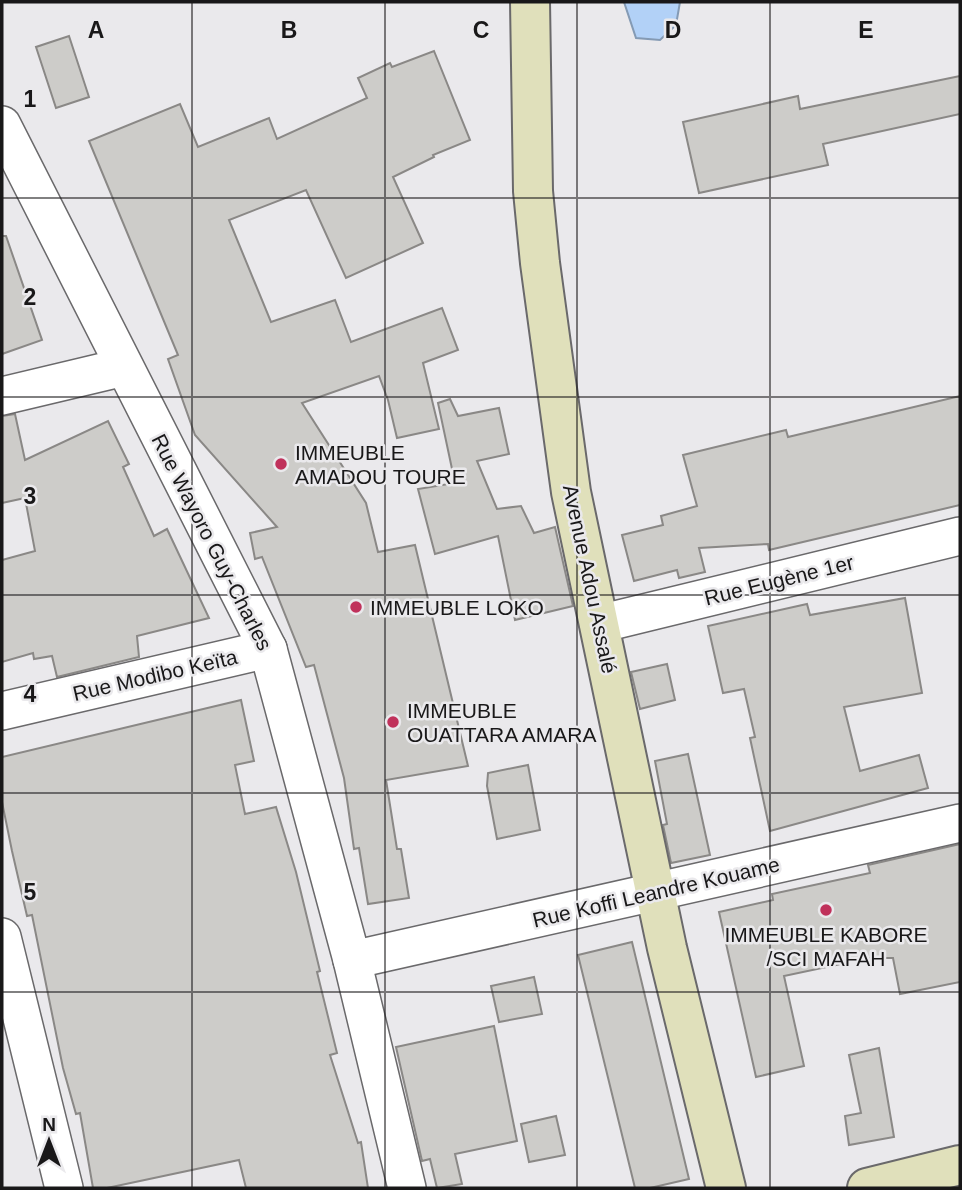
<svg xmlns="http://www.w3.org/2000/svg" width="962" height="1190" font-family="Arial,sans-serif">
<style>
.water{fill:#b2d1f7;stroke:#849ab4;stroke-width:2}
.building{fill:#cdccc9;stroke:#8a8886;stroke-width:2}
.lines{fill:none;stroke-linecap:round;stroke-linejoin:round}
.street-casing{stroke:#6a696b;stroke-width:40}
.secondary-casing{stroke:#6a696b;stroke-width:42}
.street{stroke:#fff;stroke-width:37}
.secondary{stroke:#e0e0bb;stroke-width:38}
.grid{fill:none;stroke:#191819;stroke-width:2;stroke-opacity:0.55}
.poi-dot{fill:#c0315b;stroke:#eae9ec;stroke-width:2.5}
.labels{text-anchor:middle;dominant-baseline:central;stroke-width:5;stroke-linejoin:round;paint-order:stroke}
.poi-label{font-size:21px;fill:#191819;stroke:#eae9ec;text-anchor:start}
.street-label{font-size:21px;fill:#191819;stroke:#eae9ec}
.grid-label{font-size:23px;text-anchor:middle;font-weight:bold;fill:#191819;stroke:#eae9ec;stroke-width:5;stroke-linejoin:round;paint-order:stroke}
</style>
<rect width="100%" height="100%" fill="#eae9ec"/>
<polygon class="water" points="624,2 680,2 676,25 660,40 636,38"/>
<g class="building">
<polygon points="69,36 89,97 56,108 36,47"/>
<polygon points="434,51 470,140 433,155 434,157 393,177 423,243 346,278 306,190 229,220 271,322 335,300 351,342 442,308 458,350 423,363 439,429 397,438 388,400 379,376 302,403 366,503 378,552 415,545 468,766 386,780 397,849 401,849 409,898 368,904 359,848 354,849 344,778 314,665 306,667 262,557 255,559 250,533 277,527 195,435 168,359 178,355 89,141 180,104 198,147 269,118 277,139 367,98 358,78 390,63 392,67"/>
<polygon points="960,76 960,114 823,144 828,165 699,193 683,122 798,96 800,109"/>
<polygon points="2,236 6,236 42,340 2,354"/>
<polygon points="960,396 960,505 769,550 768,544 699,548 705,572 679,578 677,570 634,581 622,535 663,525 661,516 697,506 683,455 786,430 788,437"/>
<polygon points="450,399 458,416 499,408 509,454 477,461 497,509 521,506 534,533 555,527 573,606 515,620 498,536 435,554 418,489 455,483 438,403"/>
<polygon points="15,414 25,460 108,421 129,464 123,467 154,536 167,529 209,618 137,636 139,657 57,677 52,656 34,659 33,653 2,662 2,560 35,551 25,498 2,503 2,416"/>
<polygon points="905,598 922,693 844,707 860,771 919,755 928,788 770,831 750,738 755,737 744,689 723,693 708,626 807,604 810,615"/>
<polygon points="667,664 675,700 640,709 631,672"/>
<polygon points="241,700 254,761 235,765 245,814 276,807 296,872 320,971 317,972 337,1053 330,1055 358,1143 361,1142 368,1188 246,1188 239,1160 107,1188 93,1188 80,1113 76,1114 63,1068 32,915 27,916 12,851 2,802 2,757"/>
<polygon points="688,754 710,855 671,863 663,825 667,824 655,761"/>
<polygon points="528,765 540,830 497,839 487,786 488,773"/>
<polygon points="960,844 960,982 900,994 893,958 869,958 784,976 804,1066 756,1077 719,912 773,900 772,894 870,873 868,865"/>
<polygon points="632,942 689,1179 650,1188 635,1188 578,955"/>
<polygon points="534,977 542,1014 499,1022 491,986"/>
<polygon points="494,1026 517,1141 455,1154 462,1184 437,1188 430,1159 422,1161 396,1047"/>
<polygon points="879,1048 894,1137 849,1145 845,1116 861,1113 849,1055"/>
<polygon points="556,1116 565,1155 529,1162 521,1124"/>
</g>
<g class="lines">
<g class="street-casing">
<g id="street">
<polyline points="2,125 268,649 352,960 407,1188"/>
<polyline points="2,396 124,367"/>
<polyline points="599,624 960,536"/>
<polyline points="2,711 268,649"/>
<polyline points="2,937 64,1188"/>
<polyline points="352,960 960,823"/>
</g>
</g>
<g class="secondary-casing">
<g id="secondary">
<polyline points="530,2 533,191 540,263 571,492 667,948 726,1188"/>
<polyline points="867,1188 960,1165"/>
</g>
</g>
<use href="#street" class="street"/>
<use href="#secondary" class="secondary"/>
</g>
<path class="grid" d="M 192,2 L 192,1188M 385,2 L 385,1188M 577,2 L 577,1188M 770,2 L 770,1188M 2,198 L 960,198M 2,397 L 960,397M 2,595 L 960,595M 2,793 L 960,793M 2,992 L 960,992"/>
<g class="poi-dot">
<circle cx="281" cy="464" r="7"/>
<circle cx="356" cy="607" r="7"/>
<circle cx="393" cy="722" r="7"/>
<circle cx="826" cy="910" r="7"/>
</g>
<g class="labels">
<g class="poi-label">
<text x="295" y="452">IMMEUBLE<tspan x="295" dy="24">AMADOU TOURE</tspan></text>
<text x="370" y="607">IMMEUBLE LOKO</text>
<text x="407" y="710">IMMEUBLE<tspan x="407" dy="24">OUATTARA AMARA</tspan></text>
<text x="826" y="934" text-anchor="middle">IMMEUBLE KABORE<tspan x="826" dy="24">/SCI MAFAH</tspan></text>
</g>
<g class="street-label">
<text transform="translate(212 542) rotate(63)">Rue Wayoro Guy-Charles</text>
<text transform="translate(590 579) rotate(78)">Avenue Adou Assalé</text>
<text transform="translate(779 580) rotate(-14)">Rue Eugène 1er</text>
<text transform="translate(155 675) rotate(-13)">Rue Modibo Keïta</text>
<text transform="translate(656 892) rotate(-13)">Rue Koffi Leandre Kouame</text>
</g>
</g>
<g class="grid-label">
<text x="96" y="38">A</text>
<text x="289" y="38">B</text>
<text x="481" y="38">C</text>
<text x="673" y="38">D</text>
<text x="866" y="38">E</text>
<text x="30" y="107">1</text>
<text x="30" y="305">2</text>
<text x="30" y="504">3</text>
<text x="30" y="702">4</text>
<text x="30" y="900">5</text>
</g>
<rect width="962" height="1190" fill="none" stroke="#191819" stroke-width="7"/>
<g transform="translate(49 1141)" stroke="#eae9ec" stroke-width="5" paint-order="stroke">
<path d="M0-5L12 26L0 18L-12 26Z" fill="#191819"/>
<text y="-10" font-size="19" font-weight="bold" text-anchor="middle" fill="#191819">N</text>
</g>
</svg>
